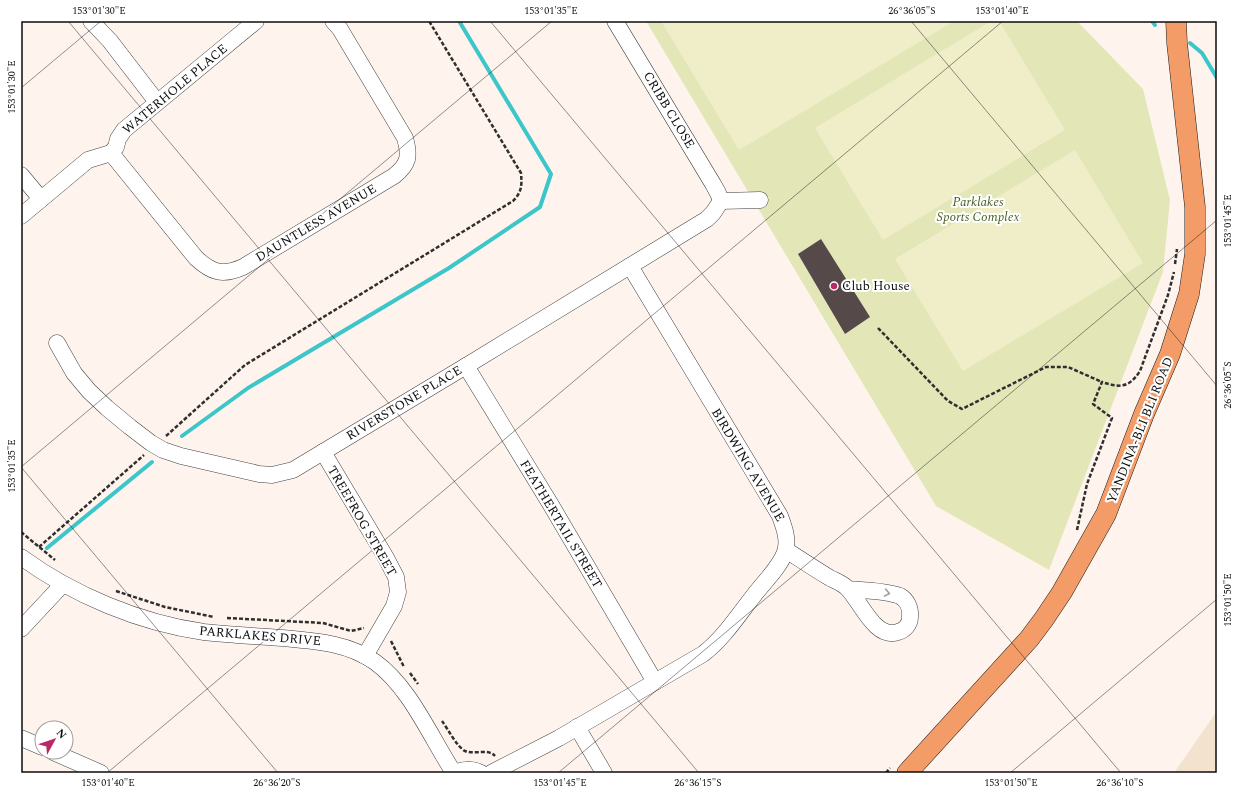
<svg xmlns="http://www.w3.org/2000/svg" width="1238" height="794" font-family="Spectral,serif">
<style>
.farmland{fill:#f3e2ce}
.green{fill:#e3e7b8}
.pitch{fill:#efeec9}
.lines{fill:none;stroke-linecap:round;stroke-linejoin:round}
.stream{stroke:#3dc6c9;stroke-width:4}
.building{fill:#554949}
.minor-casing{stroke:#404040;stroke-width:17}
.major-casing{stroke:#1e1e1e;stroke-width:21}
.path{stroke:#2f2f2f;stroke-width:2.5;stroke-dasharray:4 2;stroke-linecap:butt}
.minor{stroke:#fff;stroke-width:16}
.major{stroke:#f49c67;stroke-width:20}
.oneway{stroke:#9e9e9e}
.ticks{fill:none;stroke:#0d0d0d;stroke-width:1;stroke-opacity:0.45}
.poi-dot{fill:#b82966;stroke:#fff;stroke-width:1.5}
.labels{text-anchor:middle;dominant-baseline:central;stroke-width:4;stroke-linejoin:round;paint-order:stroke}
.street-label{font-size:13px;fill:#0d0d0d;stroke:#fff}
.park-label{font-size:13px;font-style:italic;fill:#46621f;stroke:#fff}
.poi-label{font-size:13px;fill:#0d0d0d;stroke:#fff;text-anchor:start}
.neatline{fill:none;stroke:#0d0d0d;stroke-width:1.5}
.ticks-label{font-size:10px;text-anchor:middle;fill:#0d0d0d}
</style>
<rect width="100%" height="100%" fill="#fef4ed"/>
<polygon class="farmland" points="1217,711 1217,773 1174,773"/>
<polygon class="green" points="646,21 1077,21 1143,89 1170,200 1163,272 1049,570 936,506"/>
<g class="pitch">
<polygon points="661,21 950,21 951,23 739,150"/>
<polygon points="991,21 999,21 1065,130 883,240 815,128"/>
<polygon points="1075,150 1143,263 963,371 895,259"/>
</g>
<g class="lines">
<g class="stream">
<polyline points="1152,21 1155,25"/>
<polyline points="1190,43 1202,53 1217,78"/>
<polyline points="182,436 248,388 449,268 540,207 551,174 459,21"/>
<polyline points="47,548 152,462"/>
</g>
</g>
<polygon class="building" points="821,239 870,317 845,334 798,254"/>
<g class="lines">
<g class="minor-casing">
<g id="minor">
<polyline points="91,21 110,41 157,102"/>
<polyline points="615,21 713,184 718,193 721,201"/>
<path d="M 111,153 L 196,258 C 212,273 223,276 243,267 L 394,176 C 409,164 410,156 405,138 L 340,29 L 333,21"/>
<polyline points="21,175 41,199"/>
<polyline points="721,201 760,200"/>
<polyline points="21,216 88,160 111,153 116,147 118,139 124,130 256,21"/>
<polyline points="57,343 74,373 89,391 107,408 130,427 151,443 163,450 181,456 259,474 272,475 293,470 466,366 707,219 713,213 721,201"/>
<polyline points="466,366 551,505 655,682"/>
<polyline points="323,452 385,556 396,577 398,592 394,606 365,656"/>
<path d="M 786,550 C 800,559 815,569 830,578 C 836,581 844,584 848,589 C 861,602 875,640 898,632 C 905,630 910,624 910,617 C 911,608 907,600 900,596 C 888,591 861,590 848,589"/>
<path d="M 21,557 C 73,595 140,623 204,632 C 230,635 257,636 283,638 C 316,641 348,643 375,662 C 410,687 431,738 454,773"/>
<polyline points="21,629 63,584"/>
<polyline points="577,727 604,773"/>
<polyline points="21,738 42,747"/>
<polyline points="53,752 101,773"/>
<path d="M 454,773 C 464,769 472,768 481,773"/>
<path d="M 491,773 L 559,738 L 703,654 C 724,638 739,614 755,594 C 765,581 780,567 785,552 C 789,540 784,527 780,516 L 630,266"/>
</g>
</g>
<g class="major-casing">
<polyline id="major" points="907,773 1029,639 1044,619 1062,592 1106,514 1144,414 1170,354 1189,294 1195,254 1195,207 1177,43 1176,21"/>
</g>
<g class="path">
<polyline points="1175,264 1177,249"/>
<polyline points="878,328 948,401 962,409 1046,367 1068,367 1102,382"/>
<path d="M 166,436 L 245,365 L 513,201 C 522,192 522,185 521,173 L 429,21"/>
<path d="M 1077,530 L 1087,484 L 1112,418 L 1093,404 L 1102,382 C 1120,388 1129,388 1140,371 L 1168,295 L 1174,272"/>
<polyline points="21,532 55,560"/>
<polyline points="39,547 144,455"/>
<polyline points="116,591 165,607 214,617"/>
<polyline points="227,618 323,623 351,631 364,628"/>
<polyline points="391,641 404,667"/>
<polyline points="410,673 418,684"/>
<path d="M 442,721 C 448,729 457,747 465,751 C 474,755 488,748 495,756"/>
<polyline points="886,773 890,768"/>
</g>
<use href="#minor" class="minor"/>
<use href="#major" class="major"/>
</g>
<defs><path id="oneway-chevron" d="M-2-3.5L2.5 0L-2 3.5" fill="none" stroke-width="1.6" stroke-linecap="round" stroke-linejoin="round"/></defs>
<use class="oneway" href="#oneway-chevron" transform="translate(887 593) rotate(10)"/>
<path class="ticks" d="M 68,21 L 699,773M 490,21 L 1121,773M 911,21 L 1217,386M 21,88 L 101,21M 21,467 L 552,21M 21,467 L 278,773M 107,773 L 1003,21M 558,773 L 1217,220M 1010,773 L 1217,599"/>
<circle class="poi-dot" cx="834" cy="286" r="4"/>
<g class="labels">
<g class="street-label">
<text transform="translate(175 89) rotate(-40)">WATERHOLE PLACE</text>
<text transform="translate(669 110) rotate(59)">CRIBB CLOSE</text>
<text transform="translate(316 223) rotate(-31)">DAUNTLESS AVENUE</text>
<text transform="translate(404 403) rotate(-31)">RIVERSTONE PLACE</text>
<text transform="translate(1140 430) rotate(-68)">YANDINA-BLI BLI ROAD</text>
<text transform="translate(748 465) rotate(59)">BIRDWING AVENUE</text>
<text transform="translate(362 521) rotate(60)">TREEFROG STREET</text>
<text transform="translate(561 524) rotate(59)">FEATHERTAIL STREET</text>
<text transform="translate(260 636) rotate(5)">PARKLAKES DRIVE</text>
</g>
<g class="park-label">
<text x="978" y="202">Parklakes<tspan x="978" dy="15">Sports Complex</tspan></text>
</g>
<g class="poi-label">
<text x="842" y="286">Club House</text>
</g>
</g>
<rect width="1238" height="794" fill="none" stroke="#ffffff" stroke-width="44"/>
<g transform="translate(54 740) rotate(50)"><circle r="19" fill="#ffffff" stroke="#9e9e9e"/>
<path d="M0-3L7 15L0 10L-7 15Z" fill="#b82966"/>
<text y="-6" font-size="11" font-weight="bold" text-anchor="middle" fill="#0d0d0d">N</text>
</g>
<rect x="22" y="22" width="1194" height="750" class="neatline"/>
<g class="ticks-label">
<text x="99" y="14">153°01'30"E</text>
<text x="551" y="14">153°01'35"E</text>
<text x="912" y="14">26°36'05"S</text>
<text x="1002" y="14">153°01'40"E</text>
<text transform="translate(11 87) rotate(-90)" y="4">153°01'30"E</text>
<text transform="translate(1227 221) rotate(-90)" y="4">153°01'45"E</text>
<text transform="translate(1227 385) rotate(-90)" y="4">26°36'05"S</text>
<text transform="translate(11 466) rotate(-90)" y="4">153°01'35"E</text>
<text transform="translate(1227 600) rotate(-90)" y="4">153°01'50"E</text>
<text x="108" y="786">153°01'40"E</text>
<text x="277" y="786">26°36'20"S</text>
<text x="560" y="786">153°01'45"E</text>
<text x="698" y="786">26°36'15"S</text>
<text x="1011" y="786">153°01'50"E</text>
<text x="1120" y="786">26°36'10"S</text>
</g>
</svg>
